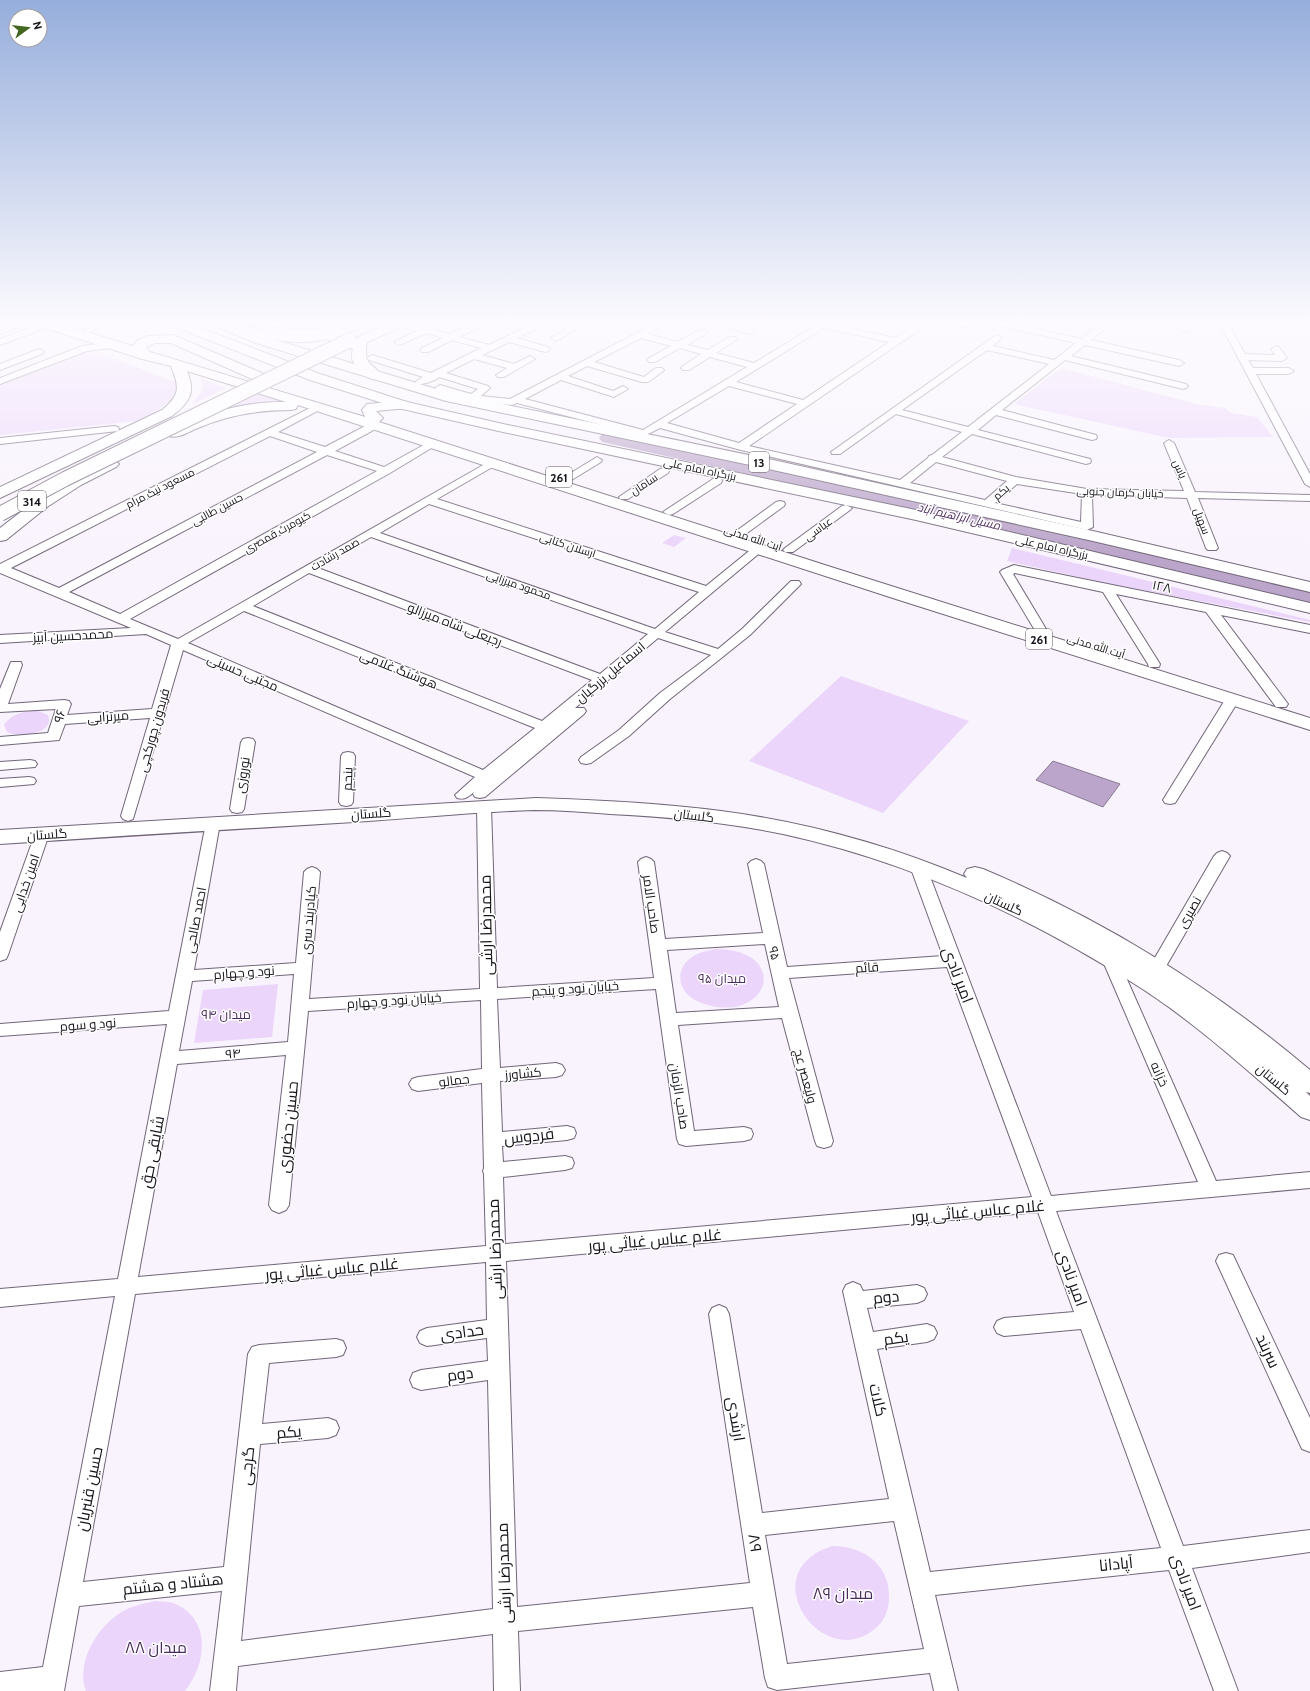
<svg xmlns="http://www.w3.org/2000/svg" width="1310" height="1691" font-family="Cabin,Cairo,sans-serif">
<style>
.green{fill:#ebd5fb}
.water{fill:#bba5ca;stroke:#8a7995}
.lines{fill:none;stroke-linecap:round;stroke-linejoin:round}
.river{fill:#bba5ca;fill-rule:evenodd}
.street-casing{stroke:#716679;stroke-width:2}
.secondary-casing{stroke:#716679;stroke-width:2}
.primary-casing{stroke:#716679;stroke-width:2}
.highway-casing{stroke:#716679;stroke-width:2}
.street{fill:#fff;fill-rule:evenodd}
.secondary{fill:#fff;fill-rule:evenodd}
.primary{fill:#fff;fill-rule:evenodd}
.highway{fill:#fff;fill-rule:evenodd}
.primary-bridge-casing{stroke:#716679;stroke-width:16;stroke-linecap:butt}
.primary-bridge{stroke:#fff;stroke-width:14}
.labels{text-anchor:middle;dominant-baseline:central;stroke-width:3;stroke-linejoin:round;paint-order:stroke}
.far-street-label{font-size:11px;fill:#161219;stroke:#fff}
.shield{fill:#fff;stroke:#5c595e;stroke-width:1}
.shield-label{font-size:12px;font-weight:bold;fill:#161219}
.far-water-label{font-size:12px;font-style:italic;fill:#4e2f60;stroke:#fff}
.street-label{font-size:13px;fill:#161219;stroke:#fff}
.park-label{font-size:13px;fill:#4a2c5c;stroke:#fff}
.near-street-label{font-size:16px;fill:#161219;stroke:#fff}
.near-park-label{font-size:16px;fill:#4a2c5c;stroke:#fff}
</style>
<rect width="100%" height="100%" fill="#f9f3fd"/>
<g class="green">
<polygon points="84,351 100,355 103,354 175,382 178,393 161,408 137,421 0,435 0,384"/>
<polygon points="1061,368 1200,405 1225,408 1231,413 1257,417 1273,437 1169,438 1014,404"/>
<polygon points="200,378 226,388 193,404 202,391 203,384"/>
<path d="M 250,391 L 289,401 C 260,401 237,406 209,413 Z"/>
<polygon points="674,535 686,538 674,547 662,543"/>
<polygon points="1012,548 1310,620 1310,622 1105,583 1007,561"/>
<polygon points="841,676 969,721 883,813 749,761"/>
<path d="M 31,711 L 38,711 L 48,715 C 56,734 18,738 7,732 L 4,725 C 10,715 21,712 31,711 Z"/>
<path d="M 715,949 C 786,949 773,1014 717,1007 C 706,1005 695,1002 687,994 C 676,982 679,965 692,957 C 699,952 707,951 715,949 Z"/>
<polygon points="278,984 272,1037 194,1043 203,990"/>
<path d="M 832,1546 C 863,1546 890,1564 889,1598 C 889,1607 886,1617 880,1624 C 826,1680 749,1572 832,1546 Z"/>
<path d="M 155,1601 C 160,1602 168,1601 173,1603 C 212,1618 207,1664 185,1691 L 86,1691 C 76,1664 95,1631 117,1615 C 128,1607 141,1604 155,1601 Z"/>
</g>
<polygon class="water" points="1053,761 1120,784 1103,807 1036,780"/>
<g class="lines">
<polygon class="river" points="608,433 932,503 1310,591 1310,603 932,515 602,442 599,438 602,434"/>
<g class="street-casing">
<g id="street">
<polygon points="22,320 33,320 32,322 0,334 0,328"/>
<polygon points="56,320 66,320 59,324 56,323"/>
<polygon points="102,320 106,320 109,322 91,332 88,333 84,330"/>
<path d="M 243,320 L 254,320 L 277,329 L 299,320 L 310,320 L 288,330 L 315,330 L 351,323 L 355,326 L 354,328 C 322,336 288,341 256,327 C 252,325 246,324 243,320 Z"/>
<path d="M 443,320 L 454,320 L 434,330 L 450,334 L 476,322 L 482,322 L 483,324 L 482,326 L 459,337 L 489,345 L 541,320 L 551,320 L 550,322 L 517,338 L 548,347 L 550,349 L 548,351 L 545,352 L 509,342 L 482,355 L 514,364 L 530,356 L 535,359 L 504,377 L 498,377 L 496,375 L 507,368 L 474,359 L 446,373 L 488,386 L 490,388 L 481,396 L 510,399 L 662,320 L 672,320 L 648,334 L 677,342 L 700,330 L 706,330 L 707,332 L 706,334 L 687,345 L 708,350 L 729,337 L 735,337 L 737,339 L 735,341 L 716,353 L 754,363 L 815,326 L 797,322 L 796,320 L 810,320 L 821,322 L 825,320 L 835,320 L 830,324 L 895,338 L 916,324 L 922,324 L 923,326 L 922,328 L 749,446 L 900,480 L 928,458 L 929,456 L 932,455 L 962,432 L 896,414 L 840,454 L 832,454 L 831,452 L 995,336 L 998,335 L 1002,338 L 993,346 L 1054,360 L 1076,343 L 987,323 L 984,322 L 983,320 L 997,320 L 1082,339 L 1099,325 L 1082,322 L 1081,320 L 1104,321 L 1115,320 L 1091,340 L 1179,360 L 1184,363 L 1179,366 L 1085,345 L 1071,356 L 1186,384 L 1188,386 L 1186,388 L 1183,389 L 1065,360 L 1002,410 L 1096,435 L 1097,437 L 1096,439 L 1092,440 L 996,415 L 978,430 L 1090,459 L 1091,461 L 1090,463 L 1086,464 L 972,434 L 942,457 L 1016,477 L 1087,489 L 1184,491 L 1164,443 L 1169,440 L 1174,443 L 1195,492 L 1310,495 L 1310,501 L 1198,498 L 1218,548 L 1216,550 L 1208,550 L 1206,548 L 1187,498 L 1092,495 L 1093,527 L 1087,530 L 741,450 L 660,428 L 644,436 L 517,403 L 512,405 L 473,401 L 437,390 L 435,388 L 440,385 L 471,394 L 478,389 L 439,377 C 435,381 422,385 417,384 L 415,382 L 423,377 L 369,360 L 367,358 L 372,355 L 431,373 L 481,348 L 452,340 L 428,352 L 422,352 L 420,350 L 422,348 L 443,338 L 427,333 L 402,344 L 399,345 L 394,342 L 417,331 L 407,328 L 406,326 L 407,324 L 410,323 L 425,327 ZM 824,328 L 889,342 L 803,400 L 736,382 ZM 641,338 L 671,346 L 649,358 L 647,360 L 649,362 L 655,362 L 680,348 L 701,354 L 683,366 L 681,368 L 683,370 L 689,370 L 710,357 L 747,367 L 643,430 L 525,399 L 561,380 L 614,397 L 628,389 L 623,386 L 613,391 L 568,376 L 587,366 L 642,382 L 648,382 L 662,372 L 664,370 L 662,368 L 656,368 L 644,377 L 594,362 ZM 987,350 L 1049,364 L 968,427 L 902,410 ZM 729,386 L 797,404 L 739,443 L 667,423 ZM 936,462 L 1007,481 L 985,500 L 910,483 ZM 1017,484 L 1082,494 L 1081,522 L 995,503 Z"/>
<polygon points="581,320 585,320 588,322 558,340 555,341 551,338"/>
<polygon points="703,320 716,320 754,329 755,331 751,334 704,322"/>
<polygon points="967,320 976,320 967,327 961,327 960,325"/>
<polygon points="1177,320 1185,320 1189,329 1188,331 1182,331"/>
<polygon points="1218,320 1226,320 1245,354 1275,355 1271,349 1276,346 1279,347 1287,358 1282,361 1248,360 1253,368 1289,368 1294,371 1289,374 1256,374 1310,474 1310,487 1305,484"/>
<polygon points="48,321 52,324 51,326 0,345 0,339"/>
<polygon points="115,342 120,345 118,347 87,351 0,384 0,378 82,346"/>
<polygon points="39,349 42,350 44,352 42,354 0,370 0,364"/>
<path d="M 318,404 L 321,405 L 323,407 L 321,409 L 278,432 L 325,447 L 371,423 L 379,423 L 380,425 L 379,427 L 335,451 L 384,467 L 429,442 L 433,441 L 438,444 L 390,473 L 130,619 L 178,639 L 492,460 L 496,461 L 497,463 L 496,465 L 437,499 L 706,586 L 754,547 L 762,547 L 764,549 L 762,551 L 665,632 L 718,649 L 742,629 L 791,581 L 799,581 L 801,584 L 750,635 L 670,699 L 629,736 L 591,763 L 586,764 L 581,763 L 579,760 L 581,757 L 619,730 L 660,693 L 711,655 L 658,638 L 575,708 L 584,708 L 586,711 L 584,714 L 485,797 L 480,798 L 475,797 L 473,794 L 474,792 C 468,797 465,800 457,798 L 455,795 L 475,777 L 183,650 L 133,819 L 128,821 L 123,819 L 121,816 L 150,718 L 65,724 L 59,740 L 0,745 L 0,737 L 48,733 L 56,709 L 0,712 L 0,689 L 11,662 L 21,662 L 22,665 L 8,704 L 64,700 L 69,701 L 71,704 L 67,715 L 152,709 L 171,645 L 146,634 L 0,643 L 0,635 L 131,628 L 0,573 L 0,564 ZM 270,436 L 317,452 L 59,588 L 11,568 ZM 327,455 L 377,471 L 120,614 L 69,592 ZM 429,504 L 699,592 L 655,629 L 380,533 ZM 371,537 L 648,634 L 600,674 L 318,568 ZM 309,573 L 592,680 L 542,721 L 253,606 ZM 244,611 L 535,728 L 483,770 L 188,643 Z"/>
<polygon points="114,426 118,427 119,429 118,431 0,444 0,438"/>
<polygon points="597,457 602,460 601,462 570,481 562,481 561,479"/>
<polygon points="664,468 668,469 669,471 668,473 628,499 620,499 619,497 660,469"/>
<polygon points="717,478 721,479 722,481 721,483 673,514 669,515 663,512 713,479"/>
<polygon points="780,501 784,502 785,504 784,506 743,536 735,536 733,534 735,532 776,502"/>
<polygon points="846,505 852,508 850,510 793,552 785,552 783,550 785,548 842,506"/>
<polygon points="1014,565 1310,625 1310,633 1221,615 1288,704 1286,707 1276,707 1206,612 1116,594 1160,664 1159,667 1149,667 1148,664 1103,592 1015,573 1013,574 1046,629 1044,632 1036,632 1000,572 1002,570"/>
<polygon points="1232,696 1237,697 1239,700 1177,800 1175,803 1170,804 1165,803 1163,800 1225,700 1227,697"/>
<polygon points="248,738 253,739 255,742 244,809 242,812 237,813 232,812 230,809 241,742 243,739"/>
<polygon points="348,752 353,753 355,756 353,802 351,805 346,806 341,805 339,802 341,756 343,753"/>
<polygon points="30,760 35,761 37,764 35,767 0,770 0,762"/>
<polygon points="29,777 34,778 36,781 34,784 0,787 0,779"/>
<path d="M 484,803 L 489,804 L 491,807 L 497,988 L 654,978 L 638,862 L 641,859 L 646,857 L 651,859 L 654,862 L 665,939 L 763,933 L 748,864 L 751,861 L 756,859 L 761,861 L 764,864 L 787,967 L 943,956 L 910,866 L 913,863 L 918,861 L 923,863 L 926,866 L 1051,1196 L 1198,1182 L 1102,959 L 1104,955 L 1110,953 L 1116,955 L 1118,959 L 1216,1181 L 1310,1172 L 1310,1188 L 1056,1211 L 1183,1546 L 1310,1530 L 1310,1552 L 1192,1568 L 1238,1691 L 1214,1691 L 1169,1570 L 935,1595 L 958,1691 L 934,1691 L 930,1673 L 777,1690 L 768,1687 L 765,1678 L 753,1607 L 518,1631 L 520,1691 L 494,1691 L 493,1634 L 238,1666 L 236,1691 L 210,1691 L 222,1591 L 79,1606 L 64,1691 L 0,1691 L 0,1672 L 43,1667 L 115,1296 L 0,1307 L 0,1289 L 118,1279 L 167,1024 L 0,1036 L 0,1024 L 169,1011 L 206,823 L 208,820 L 213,818 L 218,820 L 220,823 L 194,970 L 296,963 L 304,872 L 307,869 L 312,867 L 317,869 L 320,872 L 309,999 L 480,989 L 477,807 L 479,804 ZM 765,944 L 779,1007 L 676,1013 L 667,950 ZM 947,967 L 1032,1197 L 505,1244 L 503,1177 L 565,1170 L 572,1168 L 574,1163 L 572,1158 L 565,1156 L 503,1162 L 502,1146 L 567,1140 L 574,1138 L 576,1133 L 574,1128 L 567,1126 L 502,1132 L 500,1081 L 556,1077 L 562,1075 L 565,1070 L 562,1065 L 556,1063 L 500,1068 L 497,999 L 656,989 L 677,1139 L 679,1144 L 686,1146 L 744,1141 L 751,1139 L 753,1134 L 751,1129 L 744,1127 L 694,1131 L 678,1025 L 782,1018 L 815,1141 L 817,1146 L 824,1148 L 831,1146 L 833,1141 L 789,978 ZM 294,974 L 288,1042 L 179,1051 L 192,981 ZM 481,1000 L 482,1069 L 418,1077 L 412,1079 L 409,1084 L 412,1089 L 418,1091 L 482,1083 L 484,1168 L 483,1171 L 484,1174 L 486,1246 L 138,1277 L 177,1064 L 286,1055 L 269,1205 L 272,1210 L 279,1213 L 286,1210 L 289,1205 L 308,1011 ZM 1038,1212 L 1074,1312 L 1004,1318 L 997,1321 L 994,1327 L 997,1333 L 1004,1336 L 1081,1329 L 1161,1548 L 930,1572 L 877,1349 L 927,1342 L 934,1339 L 937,1333 L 934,1327 L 927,1324 L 873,1332 L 867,1308 L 917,1303 L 924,1300 L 927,1294 L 924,1288 L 917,1285 L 863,1291 L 860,1285 L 853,1282 L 846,1285 L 843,1291 L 889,1499 L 762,1513 L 729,1314 L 726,1308 L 719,1305 L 712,1308 L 709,1314 L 750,1583 L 517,1607 L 506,1261 ZM 486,1262 L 487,1320 L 427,1328 L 420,1331 L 417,1337 L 420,1343 L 427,1346 L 487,1338 L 488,1361 L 421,1370 L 413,1373 L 410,1380 L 413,1387 L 421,1390 L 488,1380 L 493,1609 L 241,1641 L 260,1444 L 328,1438 L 336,1435 L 339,1428 L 336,1421 L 328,1418 L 262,1424 L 269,1363 L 336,1357 L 343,1355 L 346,1348 L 343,1341 L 336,1339 L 259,1345 L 252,1347 L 248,1354 L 224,1567 L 83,1582 L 135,1294 ZM 894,1521 L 924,1649 L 787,1664 L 765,1535 Z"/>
<polygon points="42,829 47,831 49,834 8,955 6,959 0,961 0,932 35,834 37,831"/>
<polygon points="1222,851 1227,853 1230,856 1165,968 1163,972 1157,974 1151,972 1149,968 1214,856 1217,853"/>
<polygon points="1226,1253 1233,1255 1310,1418 1310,1452 1302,1449 1216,1261 1219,1255"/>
</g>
</g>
<g class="secondary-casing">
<path id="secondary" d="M 536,798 C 598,800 660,803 721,811 C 805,822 889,845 967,878 L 964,874 L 967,869 L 975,867 L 983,869 C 1104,920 1209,985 1310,1070 L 1310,1093 L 1306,1092 L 1310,1096 L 1310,1120 L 1301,1117 C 1247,1070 1194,1021 1133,983 C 1026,915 907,861 783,834 C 726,822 668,817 610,814 C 585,812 559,810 534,810 C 474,812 414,818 354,822 C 236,829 118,836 0,844 L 0,830 Z"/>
</g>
<g class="primary-casing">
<g id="primary">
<path d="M 29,320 L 47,320 L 133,346 L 138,340 L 148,336 L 173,335 L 262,373 L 264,376 L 262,379 L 257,380 L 252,379 L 171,343 L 155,343 L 146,347 L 150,352 L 365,417 L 362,410 L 367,404 L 403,401 L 408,402 L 410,405 L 408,408 L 376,411 L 383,418 L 379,422 L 831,567 L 1310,718 L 1310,730 L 899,600 L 298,405 L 296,409 L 291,410 C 258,410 228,415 198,428 C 188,432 179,439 169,436 L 167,433 L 169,430 C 207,413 244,401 286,402 L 187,371 C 196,393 190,402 172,416 L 0,498 L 0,487 L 162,410 C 180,395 180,388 171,366 L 142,359 L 30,323 Z"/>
<path d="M 358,320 L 374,320 L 373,323 L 347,333 L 349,336 L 343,340 L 350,341 L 395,320 L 411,320 L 410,323 L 367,342 C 363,367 371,360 382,376 L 380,379 C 369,382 357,370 353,361 C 351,357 352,352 353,348 L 347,349 L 331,346 L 328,339 C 292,347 257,337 221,328 L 220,325 L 221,322 L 226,321 C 258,329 292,340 326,332 C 337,329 347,324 358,320 Z"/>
<polygon points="111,459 116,461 119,464 116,467 81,485 47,507 6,540 0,541 0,528 35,501 69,479"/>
</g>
</g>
<g class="highway-casing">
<g id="highway">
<polygon points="164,320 180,320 320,374 407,402 503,424 916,510 1310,603 1310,613 916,520 503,432 398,408 310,380 165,323"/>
<polygon points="207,320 223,320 266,337 449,393 773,460 1093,531 1310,582 1310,592 1093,541 773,470 446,401 256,343 208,323"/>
</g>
</g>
<use href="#street" class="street"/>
<use href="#secondary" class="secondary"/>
<use href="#primary" class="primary"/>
<use href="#highway" class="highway"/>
<g class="primary-bridge-casing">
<polyline id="primary-bridge" points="0,514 65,479 348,341"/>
</g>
<use href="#primary-bridge" class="primary-bridge"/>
</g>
<linearGradient id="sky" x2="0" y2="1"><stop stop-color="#96aedc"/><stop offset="0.58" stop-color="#fcfafe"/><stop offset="1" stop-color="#fcfafe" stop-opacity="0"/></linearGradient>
<rect width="1310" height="556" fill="url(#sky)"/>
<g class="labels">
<g class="far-street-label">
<text transform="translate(700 469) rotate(12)">بزرگراه امام علی</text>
<text transform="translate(1180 469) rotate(66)">یاس</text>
<text transform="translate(644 484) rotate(-33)">سامان</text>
<text transform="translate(160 488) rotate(-27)">مسعود نیک مرام</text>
<text transform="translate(1001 492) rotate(-40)">یکم</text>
<text transform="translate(1120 492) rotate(2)">خیابان کرمان جنوبی</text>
<text transform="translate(217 509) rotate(-28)">حسین طالبی</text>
<text transform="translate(1202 521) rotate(69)">سهیل</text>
<text transform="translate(818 529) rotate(-36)">عباسی</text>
<text transform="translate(277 532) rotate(-29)">کیومرث قمصری</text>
<text transform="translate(753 538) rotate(18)">آیت الله مدنی</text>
<text transform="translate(568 545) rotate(18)">ارسلان کتابی</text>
<text transform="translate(1052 547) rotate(13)">بزرگراه امام علی</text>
<text transform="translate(335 554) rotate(-30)">صمد رشادت</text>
<text transform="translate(519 585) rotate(19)">محمود میرزایی</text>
<text transform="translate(1096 646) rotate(17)">آیت الله مدنی</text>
</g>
<g class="shield">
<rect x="749" y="452" width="20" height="20" rx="3"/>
<rect x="546" y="467" width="26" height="20" rx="3"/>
<rect x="18" y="491" width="28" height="20" rx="3"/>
<rect x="1026" y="629" width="26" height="20" rx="3"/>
</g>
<g class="shield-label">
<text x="759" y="462">13</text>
<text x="559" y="477">261</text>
<text x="32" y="501">314</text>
<text x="1039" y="639">261</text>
</g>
<g class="far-water-label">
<text transform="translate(959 516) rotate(13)">مسیل ابراهیم آباد</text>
</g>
<g class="street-label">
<text transform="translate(1162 586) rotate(11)">۱۲۸</text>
<text transform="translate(455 624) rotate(21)">رجبعلی شاه میرزالو</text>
<text transform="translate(73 635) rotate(-3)">محمدحسین آبیز</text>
<text transform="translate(399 669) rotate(22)">هوشنگ غلامی</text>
<text transform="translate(243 672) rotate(23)">مجتبی حسینی</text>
<text transform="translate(610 672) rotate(-40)">اسماعیل بزرگیان</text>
<text transform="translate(59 716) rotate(-75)">۹۶</text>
<text transform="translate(108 716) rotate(-4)">میرترابی</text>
<text transform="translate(153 730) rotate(-74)">فریدون چورکچی</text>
<text transform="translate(242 775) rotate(-81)">نوروزی</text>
<text transform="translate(347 779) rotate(-88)">پنجم</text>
<text transform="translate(371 813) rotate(-4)">گلستان</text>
<text transform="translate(694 815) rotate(7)">گلستان</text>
<text transform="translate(47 834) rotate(-4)">گلستان</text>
<text transform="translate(25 883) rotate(-71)">امین خدایی</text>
<text transform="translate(1004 903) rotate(25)">گلستان</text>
<text transform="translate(652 904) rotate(82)">صاحب الامر</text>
<text transform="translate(1189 912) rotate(-60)">نصیری</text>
<text transform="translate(195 920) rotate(-79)">احمد صالحی</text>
<text transform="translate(308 920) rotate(-85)">کیادربند سری</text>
<text transform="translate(775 953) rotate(77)">۹۵</text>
<text transform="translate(867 967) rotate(-4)">قائم</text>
<text transform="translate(244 972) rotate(-4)">نود و چهارم</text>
<text transform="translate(575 988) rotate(-4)">خیابان نود و پنجم</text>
<text transform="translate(394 1000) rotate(-4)">خیابان نود و چهارم</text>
<text transform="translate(88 1024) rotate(-4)">نود و سوم</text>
<text transform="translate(233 1053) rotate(-5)">۹۴</text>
<text transform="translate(523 1073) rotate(-5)">کشاورز</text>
<text transform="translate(1160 1074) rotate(66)">خزانه</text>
<text transform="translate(806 1076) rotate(75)">ولیعصر عج</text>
<text transform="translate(1274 1079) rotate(40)">گلستان</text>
<text transform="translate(454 1080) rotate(-7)">جمالو</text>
<text transform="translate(680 1096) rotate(81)">صاحب الزمان</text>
</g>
<g class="park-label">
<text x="722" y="978">میدان ۹۵</text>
<text x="226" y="1014">میدان ۹۴</text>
</g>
<g class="near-street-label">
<text transform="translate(486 925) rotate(-91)">محمدرضا ارشی</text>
<text transform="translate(958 975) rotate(69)">امیر نادی</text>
<text transform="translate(288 1127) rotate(-84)">حسین حضوری</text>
<text transform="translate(529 1136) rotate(-6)">فردوس</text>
<text transform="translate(152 1152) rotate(-79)">شایقی حق</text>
<text transform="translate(978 1211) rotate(-5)">غلام عباس غیاثی ‌پور</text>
<text transform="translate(655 1240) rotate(-5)">غلام عباس غیاثی ‌پور</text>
<text transform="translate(495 1249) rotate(-92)">محمدرضا ارشی</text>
<text transform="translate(332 1269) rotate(-5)">غلام عباس غیاثی ‌پور</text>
<text transform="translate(1072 1278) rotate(70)">امیر نادی</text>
<text transform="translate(886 1297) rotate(-6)">دوم</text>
<text transform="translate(462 1332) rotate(-7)">حدادی</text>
<text transform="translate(896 1338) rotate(-8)">یکم</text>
<text transform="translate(1268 1351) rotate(65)">سربند</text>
<text transform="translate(460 1374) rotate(-8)">دوم</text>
<text transform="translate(878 1400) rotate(77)">کلات</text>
<text transform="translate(736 1419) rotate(81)">ارشدی</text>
<text transform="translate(289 1432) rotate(-5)">یکم</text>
<text transform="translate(247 1466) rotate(-84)">گرجی</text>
<text transform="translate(89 1489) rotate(-79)">حسین قنبریان</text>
<text transform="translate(755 1543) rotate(81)">۸۹</text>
<text transform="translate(1116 1564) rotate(-6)">آپادانا</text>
<text transform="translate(504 1573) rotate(-92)">محمدرضا ارشی</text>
<text transform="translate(1186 1582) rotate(70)">امیر نادی</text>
<text transform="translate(173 1584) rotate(-6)">هشتاد و هشتم</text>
</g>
<g class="near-park-label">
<text x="843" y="1593">میدان ۸۹</text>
<text x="156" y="1647">میدان ۸۸</text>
</g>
</g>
<g transform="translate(28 28) rotate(75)"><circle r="19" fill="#ffffff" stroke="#a2a0a3"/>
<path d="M0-3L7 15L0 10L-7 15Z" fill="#43671f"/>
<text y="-6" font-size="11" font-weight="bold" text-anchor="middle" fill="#161219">N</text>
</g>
</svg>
